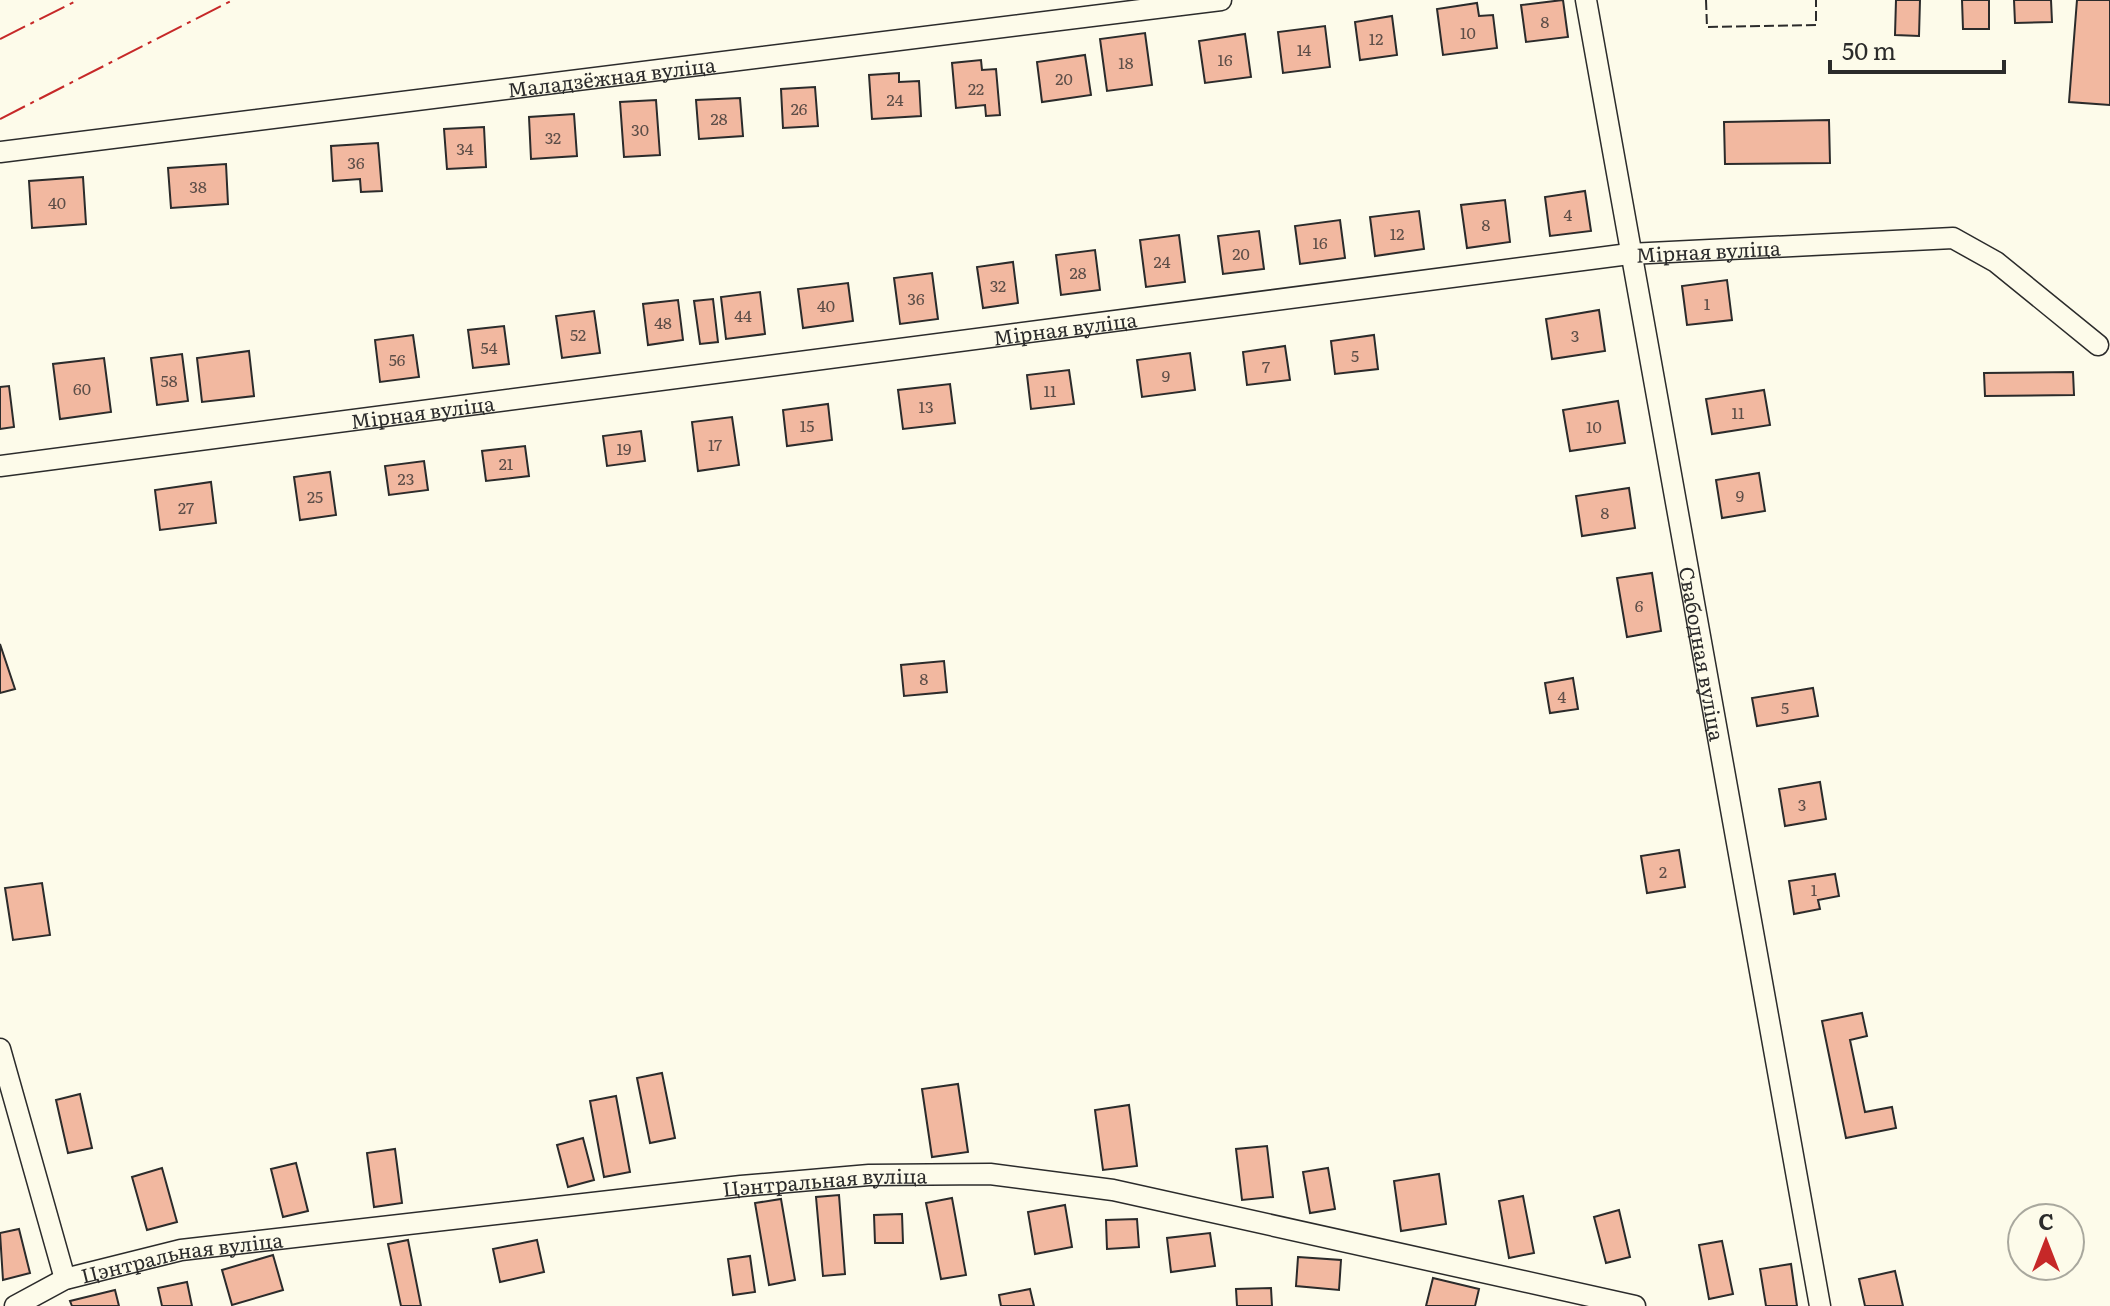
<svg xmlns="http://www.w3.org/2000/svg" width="2110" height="1306" font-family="Literata,serif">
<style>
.building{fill:#f2b8a0;stroke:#2b2b2b;stroke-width:2}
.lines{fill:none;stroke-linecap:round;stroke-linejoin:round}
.street-casing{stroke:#2b2b2b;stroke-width:23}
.street{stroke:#fdfbea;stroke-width:20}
.fence{stroke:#2b2b2b;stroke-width:2;stroke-dasharray:10 4;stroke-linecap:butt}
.power{stroke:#c62828;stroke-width:2;stroke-dasharray:28 6 4 6;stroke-linecap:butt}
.labels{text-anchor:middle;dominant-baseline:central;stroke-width:6;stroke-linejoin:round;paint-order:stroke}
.number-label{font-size:16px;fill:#5d4e48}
.street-label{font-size:20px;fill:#2b2b2b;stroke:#fdfbea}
</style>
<rect width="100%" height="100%" fill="#fdfbea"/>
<g class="building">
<polygon points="1563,0 1568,37 1526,42 1521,5"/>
<polygon points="1896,0 1920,0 1919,36 1895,35"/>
<polygon points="1962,0 1989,0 1989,29 1963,29"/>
<polygon points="2014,0 2051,0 2052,22 2015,23"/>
<polygon points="2077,0 2110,0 2110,105 2069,102"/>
<polygon points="1477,3 1479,16 1493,15 1497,48 1443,55 1437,9"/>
<polygon points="1392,16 1397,55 1360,60 1355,22"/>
<polygon points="1325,26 1330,67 1283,73 1278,32"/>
<polygon points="1145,33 1152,85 1107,91 1100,39"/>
<polygon points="1245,34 1251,77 1205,83 1199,41"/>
<polygon points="1085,55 1091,95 1042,102 1037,62"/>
<polygon points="981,60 982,70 996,69 1000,115 986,116 985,105 956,108 952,63"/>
<polygon points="899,73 899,82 919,81 921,116 872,119 869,75"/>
<polygon points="815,87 818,126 783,128 781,89"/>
<polygon points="740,98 743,136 699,139 696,100"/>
<polygon points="656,100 660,155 624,157 620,102"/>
<polygon points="574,114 577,156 531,159 529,117"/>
<polygon points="1829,120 1830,163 1725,164 1724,122"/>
<polygon points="484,127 486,167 447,169 444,129"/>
<polygon points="378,143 382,191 361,192 360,179 333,181 331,146"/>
<polygon points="226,164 228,204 171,208 168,168"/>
<polygon points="83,177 86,224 32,228 29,181"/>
<polygon points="1585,191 1591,231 1550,236 1545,197"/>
<polygon points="1505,200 1510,242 1467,248 1461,205"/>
<polygon points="1419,211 1424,249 1375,256 1370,217"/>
<polygon points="1340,220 1345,258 1300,264 1295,226"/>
<polygon points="1259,231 1264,269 1223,274 1218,236"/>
<polygon points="1179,235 1185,282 1146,287 1140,240"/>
<polygon points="1095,250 1100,290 1061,295 1056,255"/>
<polygon points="1013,262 1018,303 983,308 977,267"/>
<polygon points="932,273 938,319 900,324 894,278"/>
<polygon points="1727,280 1732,320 1687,325 1682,286"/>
<polygon points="848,283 853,321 803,328 798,289"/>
<polygon points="760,292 765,334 726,339 721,297"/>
<polygon points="713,299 718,342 700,344 694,301"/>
<polygon points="678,300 683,340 648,345 643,304"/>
<polygon points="1599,310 1605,351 1552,359 1546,319"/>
<polygon points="594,311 600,353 562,358 556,316"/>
<polygon points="504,326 509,364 473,368 468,330"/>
<polygon points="413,335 419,377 380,382 375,340"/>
<polygon points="1374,335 1378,369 1335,374 1331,341"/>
<polygon points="1285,346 1290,380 1247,385 1243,352"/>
<polygon points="249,351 254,396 202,402 197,358"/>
<polygon points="1190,353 1195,390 1142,397 1137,360"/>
<polygon points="182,354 188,401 157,405 151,358"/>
<polygon points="104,358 111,412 60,419 53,364"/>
<polygon points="1069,370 1074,404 1031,409 1027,375"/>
<polygon points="2073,372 2074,395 1985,396 1984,373"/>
<polygon points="950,384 955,423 903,429 898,390"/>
<polygon points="9,386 14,427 0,429 0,387"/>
<polygon points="1764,390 1770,425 1712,434 1706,399"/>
<polygon points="1618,401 1625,443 1570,451 1563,410"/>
<polygon points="828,404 832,440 787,446 783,410"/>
<polygon points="732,417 739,465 698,471 692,422"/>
<polygon points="641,431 645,461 607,466 603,436"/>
<polygon points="525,446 529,476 486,481 482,451"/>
<polygon points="424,461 428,490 389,495 385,466"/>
<polygon points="330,472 336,515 300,520 294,477"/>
<polygon points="1759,473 1765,511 1722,518 1716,480"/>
<polygon points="211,482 216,523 160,530 155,490"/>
<polygon points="1629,488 1635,528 1582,536 1576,496"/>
<polygon points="1652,573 1661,631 1627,637 1617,578"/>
<polygon points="0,644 15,689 0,693"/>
<polygon points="944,661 947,692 904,696 901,665"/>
<polygon points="1573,678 1578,709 1550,713 1545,683"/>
<polygon points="1813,688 1818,716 1757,726 1752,698"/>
<polygon points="1820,782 1826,819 1785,826 1779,789"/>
<polygon points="1679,850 1685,887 1647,893 1641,856"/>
<polygon points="1835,874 1839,896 1818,900 1820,909 1794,914 1789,881"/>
<polygon points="42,883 50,935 13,940 5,888"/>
<polygon points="1862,1013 1867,1036 1850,1040 1865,1112 1892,1107 1896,1128 1846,1138 1822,1021"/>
<polygon points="662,1073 675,1138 650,1143 637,1078"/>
<polygon points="958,1084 968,1152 932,1157 922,1089"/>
<polygon points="80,1094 92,1148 68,1153 56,1100"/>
<polygon points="616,1096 630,1172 604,1177 590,1101"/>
<polygon points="1129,1105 1137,1166 1103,1170 1095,1110"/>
<polygon points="583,1138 594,1180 568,1187 557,1145"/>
<polygon points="1267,1146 1273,1197 1242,1200 1236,1149"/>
<polygon points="395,1149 402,1203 374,1207 367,1153"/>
<polygon points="296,1163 308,1211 283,1217 271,1169"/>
<polygon points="162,1168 177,1222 147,1230 132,1177"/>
<polygon points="1328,1168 1335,1209 1310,1213 1303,1172"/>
<polygon points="1439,1174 1446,1224 1401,1231 1394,1181"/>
<polygon points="839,1195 845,1274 823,1276 816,1197"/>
<polygon points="1523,1196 1534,1253 1509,1258 1499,1201"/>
<polygon points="952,1198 966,1275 941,1279 926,1203"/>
<polygon points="781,1199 795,1280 769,1285 755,1203"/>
<polygon points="1065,1205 1072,1247 1035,1254 1028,1212"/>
<polygon points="1619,1210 1630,1257 1606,1263 1594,1217"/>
<polygon points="902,1214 903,1243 875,1243 874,1215"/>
<polygon points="1137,1219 1139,1247 1107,1249 1106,1220"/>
<polygon points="19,1229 30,1273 3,1280 0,1233"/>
<polygon points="1210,1233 1215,1266 1171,1272 1167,1238"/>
<polygon points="408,1240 421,1306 401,1306 388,1244"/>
<polygon points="537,1240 544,1272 500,1282 493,1249"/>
<polygon points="1722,1241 1733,1294 1709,1299 1699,1245"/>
<polygon points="273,1255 283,1290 232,1305 222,1270"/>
<polygon points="750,1256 755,1292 733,1295 728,1259"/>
<polygon points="1298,1257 1341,1260 1339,1290 1296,1286"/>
<polygon points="1791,1264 1797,1306 1766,1306 1760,1269"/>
<polygon points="1895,1271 1903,1306 1865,1306 1859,1279"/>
<polygon points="1433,1278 1479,1289 1475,1306 1426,1306"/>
<polygon points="187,1282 192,1306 162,1306 158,1288"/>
<polygon points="1271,1288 1272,1306 1237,1306 1236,1289"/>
<polygon points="1030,1289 1034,1306 1001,1306 999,1295"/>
<polygon points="115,1290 119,1306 72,1306 70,1301"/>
</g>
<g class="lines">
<g class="street-casing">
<g id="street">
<path id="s1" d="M 1586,0 L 1820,1306"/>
<path id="s2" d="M 0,152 L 1221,0"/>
<path id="s3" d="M 0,466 L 1629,254 L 1953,238 L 1996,262 L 2098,345"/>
<polyline points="0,1049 65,1279"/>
<path id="s4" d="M 15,1306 L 65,1279 L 181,1250 L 741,1186 L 869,1175 L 990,1174 L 1113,1190 L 1635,1306"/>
</g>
</g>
<use href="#street" class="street"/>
<polyline class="fence" points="1706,0 1707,27 1816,25 1816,0"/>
<g class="power">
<polyline points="0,39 78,0"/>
<polyline points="0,119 233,0"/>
</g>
</g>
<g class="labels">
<g class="number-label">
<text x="1545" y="21">8</text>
<text x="1468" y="32">10</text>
<text x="1376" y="38">12</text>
<text x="1304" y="49">14</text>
<text x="1225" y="59">16</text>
<text x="1126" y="62">18</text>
<text x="1064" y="78">20</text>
<text x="976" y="88">22</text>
<text x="895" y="99">24</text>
<text x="799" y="108">26</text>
<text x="719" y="118">28</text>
<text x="640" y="129">30</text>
<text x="553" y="137">32</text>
<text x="465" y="148">34</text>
<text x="356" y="162">36</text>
<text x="198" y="186">38</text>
<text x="57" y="202">40</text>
<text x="1568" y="214">4</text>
<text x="1486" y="224">8</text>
<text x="1397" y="233">12</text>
<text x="1320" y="242">16</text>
<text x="1241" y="253">20</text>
<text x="1162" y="261">24</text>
<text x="1078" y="272">28</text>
<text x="998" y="285">32</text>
<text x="916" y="298">36</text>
<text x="1707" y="303">1</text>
<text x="826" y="305">40</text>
<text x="743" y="315">44</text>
<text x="663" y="322">48</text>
<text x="578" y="334">52</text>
<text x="1575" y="335">3</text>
<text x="489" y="347">54</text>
<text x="1355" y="355">5</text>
<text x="397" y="359">56</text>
<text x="1266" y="366">7</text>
<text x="1166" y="375">9</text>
<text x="169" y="380">58</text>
<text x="82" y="388">60</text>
<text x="1050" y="390">11</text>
<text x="926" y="406">13</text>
<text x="1738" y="412">11</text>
<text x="807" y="425">15</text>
<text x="1594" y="426">10</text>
<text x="715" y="444">17</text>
<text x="624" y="448">19</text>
<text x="506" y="463">21</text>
<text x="406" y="478">23</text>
<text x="1740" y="495">9</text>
<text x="315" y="496">25</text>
<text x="186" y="507">27</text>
<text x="1605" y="512">8</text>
<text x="1639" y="605">6</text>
<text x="924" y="678">8</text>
<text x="1562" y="696">4</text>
<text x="1785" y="707">5</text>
<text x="1802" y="804">3</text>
<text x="1663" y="871">2</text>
<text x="1814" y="889">1</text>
</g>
<g class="street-label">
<text stroke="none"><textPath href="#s2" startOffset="616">Маладзёжная вуліца</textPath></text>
<text stroke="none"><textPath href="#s3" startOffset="1722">Мірная вуліца</textPath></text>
<text stroke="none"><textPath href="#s3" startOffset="1074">Мірная вуліца</textPath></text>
<text stroke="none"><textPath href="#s3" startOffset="426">Мірная вуліца</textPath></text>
<text stroke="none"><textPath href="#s1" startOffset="664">Свабодная вуліца</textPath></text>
<text stroke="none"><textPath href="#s4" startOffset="824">Цэнтральная вуліца</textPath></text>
<text stroke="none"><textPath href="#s4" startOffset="176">Цэнтральная вуліца</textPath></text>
</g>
</g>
<g transform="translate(2046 1242)"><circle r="38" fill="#fdfbea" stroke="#a9a89e" stroke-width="2"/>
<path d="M0-6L14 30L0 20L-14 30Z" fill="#c62828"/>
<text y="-12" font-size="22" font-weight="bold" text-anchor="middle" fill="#2b2b2b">С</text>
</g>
<path d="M1830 60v12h174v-12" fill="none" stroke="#2b2b2b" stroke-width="4"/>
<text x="1842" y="60" font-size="24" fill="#2b2b2b" stroke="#fdfbea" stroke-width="6" paint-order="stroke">50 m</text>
</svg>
